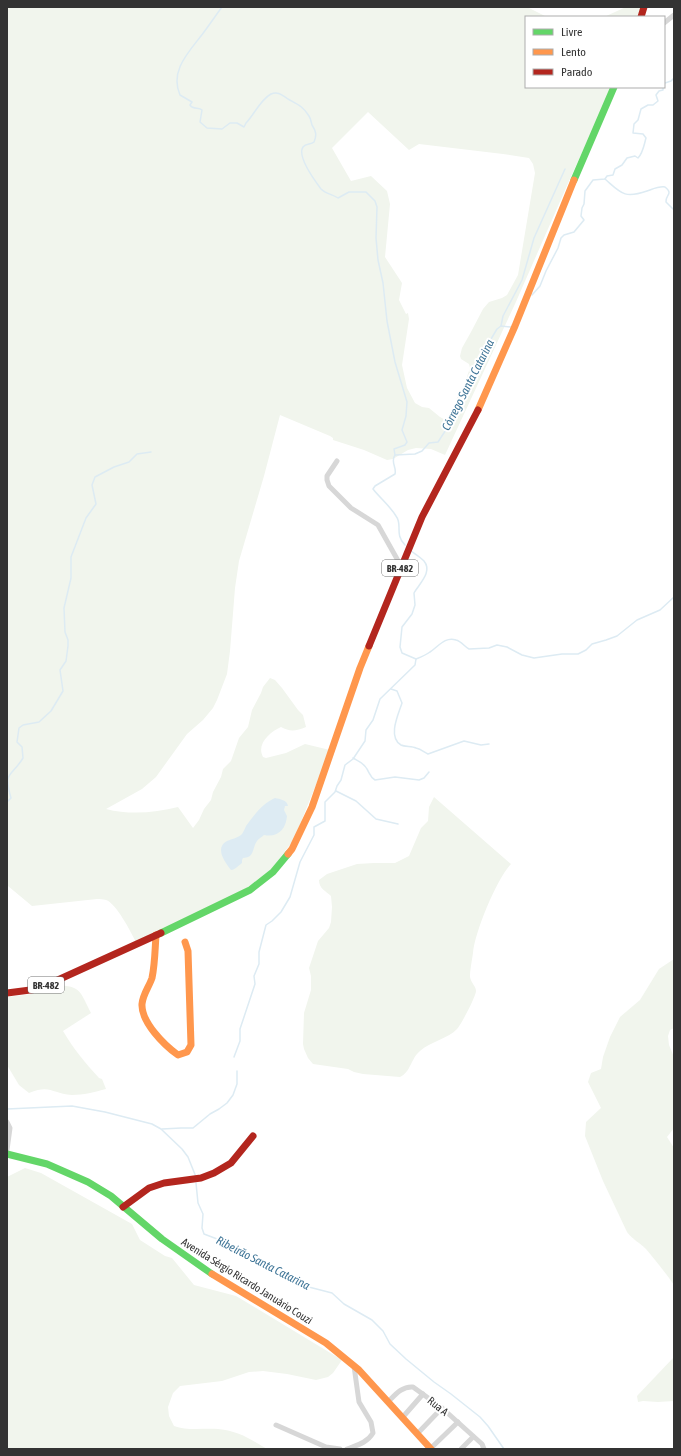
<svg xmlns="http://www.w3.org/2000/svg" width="681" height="1456" font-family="'Asap Condensed',sans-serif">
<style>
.green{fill:#f1f5ed;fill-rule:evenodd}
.water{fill:#ddebf3}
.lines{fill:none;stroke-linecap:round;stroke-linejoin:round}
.stream{stroke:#ddebf3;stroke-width:1.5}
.street{stroke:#d7d7d7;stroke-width:5}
.fast{stroke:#63d668;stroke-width:7}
.slow{stroke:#ff974d;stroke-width:7}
.jam{stroke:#b3261e;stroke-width:7}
.labels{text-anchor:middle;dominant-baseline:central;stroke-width:4;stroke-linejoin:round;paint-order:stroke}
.shield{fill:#fff;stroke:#707070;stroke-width:1}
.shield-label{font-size:10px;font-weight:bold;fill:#333}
.street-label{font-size:11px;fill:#333;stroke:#fff}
.water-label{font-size:12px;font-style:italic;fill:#3f7597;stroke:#fff}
</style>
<rect width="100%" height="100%" fill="#fff"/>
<g class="green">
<path d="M 7,7 L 527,7 L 547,17 L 526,17 L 526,87 L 612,87 L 573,172 L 515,304 L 445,455 L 431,449 L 416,448 L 408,450 L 393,459 L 387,460 L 364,450 L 333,440 L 333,438 L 330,436 L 280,415 L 264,476 L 239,561 L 235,588 L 230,651 L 227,674 L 217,700 L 213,708 L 203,720 L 187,734 L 156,777 L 142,789 L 106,809 C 129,815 155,813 178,807 L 193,828 L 199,820 L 204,809 L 211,800 L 213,792 L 221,777 L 223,769 L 231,761 L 239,738 L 248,727 L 252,710 L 261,693 L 263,687 L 270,678 L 275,680 L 282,688 L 298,710 L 303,715 L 306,727 C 296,731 290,732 281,727 C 270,732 256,744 263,757 L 266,758 L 286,753 L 305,744 L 330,750 L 294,839 L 272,869 L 245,889 L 136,942 C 131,932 116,903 106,900 C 103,899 100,899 97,899 L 32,906 L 8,886 L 7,887 ZM 368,112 L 409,150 L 419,144 L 503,154 L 529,158 L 533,164 L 535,173 L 518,275 L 507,295 L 502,298 L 489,302 L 483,309 L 471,332 L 462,348 L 460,356 L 461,359 L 469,364 L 470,368 L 464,385 L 457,398 L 449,422 L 440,417 L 429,408 L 422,407 L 415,403 L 407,388 L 402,365 L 409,319 L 408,313 L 406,314 L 399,300 L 402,283 L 385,257 L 390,204 L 387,191 L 371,176 L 351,181 L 332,148 Z"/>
<polygon points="626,7 642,7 638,17 604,17"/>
<path d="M 434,797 L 511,864 C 497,879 475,931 473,953 C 472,960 470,970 470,977 C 471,983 476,986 476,991 C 476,996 461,1025 457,1029 C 449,1038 430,1042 420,1051 C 411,1058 411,1072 400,1077 L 363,1074 L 354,1072 L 348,1069 L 313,1064 L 308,1058 L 304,1049 L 303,1044 L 304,1013 L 311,990 L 311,976 L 309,968 L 318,941 L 329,928 L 331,922 L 332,907 L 331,896 C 326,891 319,889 319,880 L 327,874 L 357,864 L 374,863 L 395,863 L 409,856 L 421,828 L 428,821 L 429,807 Z"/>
<path d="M 674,959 L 674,1028 L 670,1030 L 668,1036 L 669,1045 L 674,1057 L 674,1128 L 667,1137 L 674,1148 L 674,1285 C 665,1272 656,1261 646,1249 C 640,1243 632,1239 627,1232 L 603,1181 L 585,1136 L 586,1122 L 601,1108 L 588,1082 L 591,1073 L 601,1069 L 603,1057 L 610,1037 L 620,1017 L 640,1000 L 659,969 Z"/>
<path d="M 56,985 C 82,986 80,992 91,1013 L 63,1031 C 73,1048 85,1063 99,1078 L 102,1079 L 106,1089 C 95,1092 83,1095 72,1095 C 52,1094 51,1084 29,1093 L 19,1085 L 7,1065 L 7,997 C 24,995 41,994 56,985 Z"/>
<path d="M 25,1168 L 41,1173 L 132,1224 L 140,1240 L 165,1256 L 172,1258 L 194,1285 L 236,1296 L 342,1360 L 333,1373 L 328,1377 L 316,1380 L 287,1374 L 263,1371 L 249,1372 L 222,1381 L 180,1386 L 173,1393 L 168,1407 L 169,1416 L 174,1426 C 187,1431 204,1428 218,1429 C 239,1431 250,1439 267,1449 L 7,1449 L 7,1177 Z"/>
<polygon points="674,1357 674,1401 658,1402 643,1401 638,1402 637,1396"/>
</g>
<path class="water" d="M 275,798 C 280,799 287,800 288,806 L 285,806 L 284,810 L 287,816 C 286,829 278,838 264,835 C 262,837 258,839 257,841 C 252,848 255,858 243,858 L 242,860 L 242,863 C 239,865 235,870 231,870 C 227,865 221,857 221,850 C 222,838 235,841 242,834 C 244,831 245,828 246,826 C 254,815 263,803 275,798 Z"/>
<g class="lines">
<g class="stream">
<path d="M 222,7 C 216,15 210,24 204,32 C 190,51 169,70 180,95 L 192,102 L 190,105 C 193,110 199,107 202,110 L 200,122 L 207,128 L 222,129 L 230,123 L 237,123 L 244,127 L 246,123 C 254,115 260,100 271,94 C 278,91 282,95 288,99 C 297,104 303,106 309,116 C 311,119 311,122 312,125 C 316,131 317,135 314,142 C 311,145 306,143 303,147 C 297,156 315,181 321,189 C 326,194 332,194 338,198 L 349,192 L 366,192 L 375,201 L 377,207 L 376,238 L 378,260 L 383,283 L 387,321 L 395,362 L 407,402 L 406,416 L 402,430 L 407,442 L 405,445 L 394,449 L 395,455"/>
<polyline points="664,85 665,83 671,81 674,78"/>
<path d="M 605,179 C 621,193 624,199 647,191 C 653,189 659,186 665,187 C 674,194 665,195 666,202 L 674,210"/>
<path d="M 532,295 L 540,286 L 546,271 L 558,248 L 561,238 L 564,235 L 574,232 L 584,220 L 581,216 L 582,208 L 584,204 L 585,191 L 593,180 L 605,179 L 607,176 L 613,175 L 615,169 L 622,165 L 627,158 L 635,156 L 638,158 C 643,153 644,145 646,138 L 643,134 L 633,133 L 634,124 L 638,120 L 641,109 L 648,105 L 653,105 L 658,101 L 656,95 L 659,91 L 663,90 L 663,87"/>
<polyline points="501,326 511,327"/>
<polyline points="395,455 415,454 422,451 429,443 438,442 453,419 463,395 476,375 488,344 497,329 501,326 503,316 522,280 534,238 565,169"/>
<path d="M 395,455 C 390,462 397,467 395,474 L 375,486 L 373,489 C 380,498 390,506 396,516 C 403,525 394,534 405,545"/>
<path d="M 411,551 C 415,554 420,557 424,561 C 433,572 419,584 414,593 L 415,605 L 412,614 L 402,627 L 400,647 L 402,653 L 416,659"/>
<path d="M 416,659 C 421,657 426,655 430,652 C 438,647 445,636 456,640 C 461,641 465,647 469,649 L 489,648 L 497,645 L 507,647 L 522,655 L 534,658 L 562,654 L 578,654 L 586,650 L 592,644 L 606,640 L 617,636 L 637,620 L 660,610 L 674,597"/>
<path d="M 391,689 L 397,691 L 402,703 C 399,713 387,737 401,745 C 405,747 412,746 416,748 C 421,749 424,752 428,754 L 464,741 L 481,745 L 489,744"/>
<path d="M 353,758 C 358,761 364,763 367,769 C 370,774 370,777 375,780 L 395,777 L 419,780 L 424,778 L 429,772"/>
<polyline points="336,791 356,801 376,819 398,824"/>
<path d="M 7,802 L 11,798 C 3,770 11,778 23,758 L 22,747 L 17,742 L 19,728 L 23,725 L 39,722 L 51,711 L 63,691 L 60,670 L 66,661 L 68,646 L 68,640 L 65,632 L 64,608 L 71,578 L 71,557 L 86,518 L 96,504 L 92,485 L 95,477 L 114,467 L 129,462 L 137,454 L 151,452"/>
<polyline points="234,1057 240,1041 240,1029 255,984 254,976 259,964 259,952 266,925 272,921 281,912 290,897 300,862 314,835 314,827 325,821 325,802 335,792 337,786 341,780 345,765 353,759 365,741 366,730 373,720 380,699 415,665 416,659"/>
<polyline points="7,1109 72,1106 105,1112 152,1124 161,1129 182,1149 188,1157 196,1177"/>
<polyline points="162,1129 181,1128 193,1128 210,1114 219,1109 227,1103 233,1095 237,1084 237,1071"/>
<polyline points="196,1183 198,1203 203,1214 202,1228 204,1234 225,1242 243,1255 262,1264 266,1268 278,1271 287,1278 298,1281 305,1286 332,1293 344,1304 372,1320 383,1331 390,1344 406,1359 434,1382 451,1394 480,1417 488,1426 504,1449"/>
</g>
<g class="street">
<polyline points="664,23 674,15"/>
<polyline points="337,461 327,476 327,480 329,486 351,508 378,525 401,566"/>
<polyline points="7,1122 10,1128 7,1150"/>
<path d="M 388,1402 C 395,1395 402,1386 413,1387 L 442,1408 L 482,1444 L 484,1449"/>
<polyline points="402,1418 423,1394"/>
<polyline points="276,1425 326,1447 340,1449"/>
<polyline points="417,1434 442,1408"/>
<path d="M 347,1449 C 357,1445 367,1443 373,1433 L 371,1422 L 359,1402 L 354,1366"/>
<polyline points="430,1449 458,1422"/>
<polyline points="461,1449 473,1437"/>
</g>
<g class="fast">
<polyline points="574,180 614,87"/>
<polyline points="161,933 250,890 273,872 288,854"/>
<polyline points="7,1154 47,1164 88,1182 111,1196 162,1239 212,1274"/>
</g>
<g class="slow">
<polyline points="478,410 515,326 574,180"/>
<polyline points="288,854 292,849 312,807 360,668 369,646"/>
<path d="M 156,935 C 155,949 155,964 152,978 C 149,987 143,994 142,1004 C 141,1022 164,1045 178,1055 L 187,1052 L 191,1045 L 188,951 L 185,942"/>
<polyline points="212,1274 326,1343 359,1370 431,1449"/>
</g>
<g class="jam">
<polyline points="641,17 644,7"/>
<polyline points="369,646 422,517 478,410"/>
<polyline points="7,993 38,989 161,933"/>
<polyline points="123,1207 149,1188 164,1183 201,1178 214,1173 231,1163 253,1136"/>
</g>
</g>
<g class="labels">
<g class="shield">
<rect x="382" y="560" width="36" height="16" rx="3"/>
<rect x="28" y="977" width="36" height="16" rx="3"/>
</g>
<g class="shield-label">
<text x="400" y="568">BR-482</text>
<text x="46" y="985">BR-482</text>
</g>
<g class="street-label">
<text transform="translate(247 1281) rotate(32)">Avenida Sérgio Ricardo Januário Couzi</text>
<text transform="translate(438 1406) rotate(39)">Rua A</text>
</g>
<g class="water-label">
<text transform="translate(468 385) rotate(-63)">Córrego Santa Catarina</text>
<text transform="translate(263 1263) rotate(27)">Ribeirão Santa Catarina</text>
</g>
</g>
<rect width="681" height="1456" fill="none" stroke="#333333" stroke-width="16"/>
<rect x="525" y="16" width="140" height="72" fill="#ffffff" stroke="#adadad"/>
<rect x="533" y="29" width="20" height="6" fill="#63d668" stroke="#adadad"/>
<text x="561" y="36" font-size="12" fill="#333333">Livre</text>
<rect x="533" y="49" width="20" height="6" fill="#ff974d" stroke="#adadad"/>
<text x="561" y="56" font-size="12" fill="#333333">Lento</text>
<rect x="533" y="69" width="20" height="6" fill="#b3261e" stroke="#adadad"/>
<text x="561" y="76" font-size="12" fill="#333333">Parado</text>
</svg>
